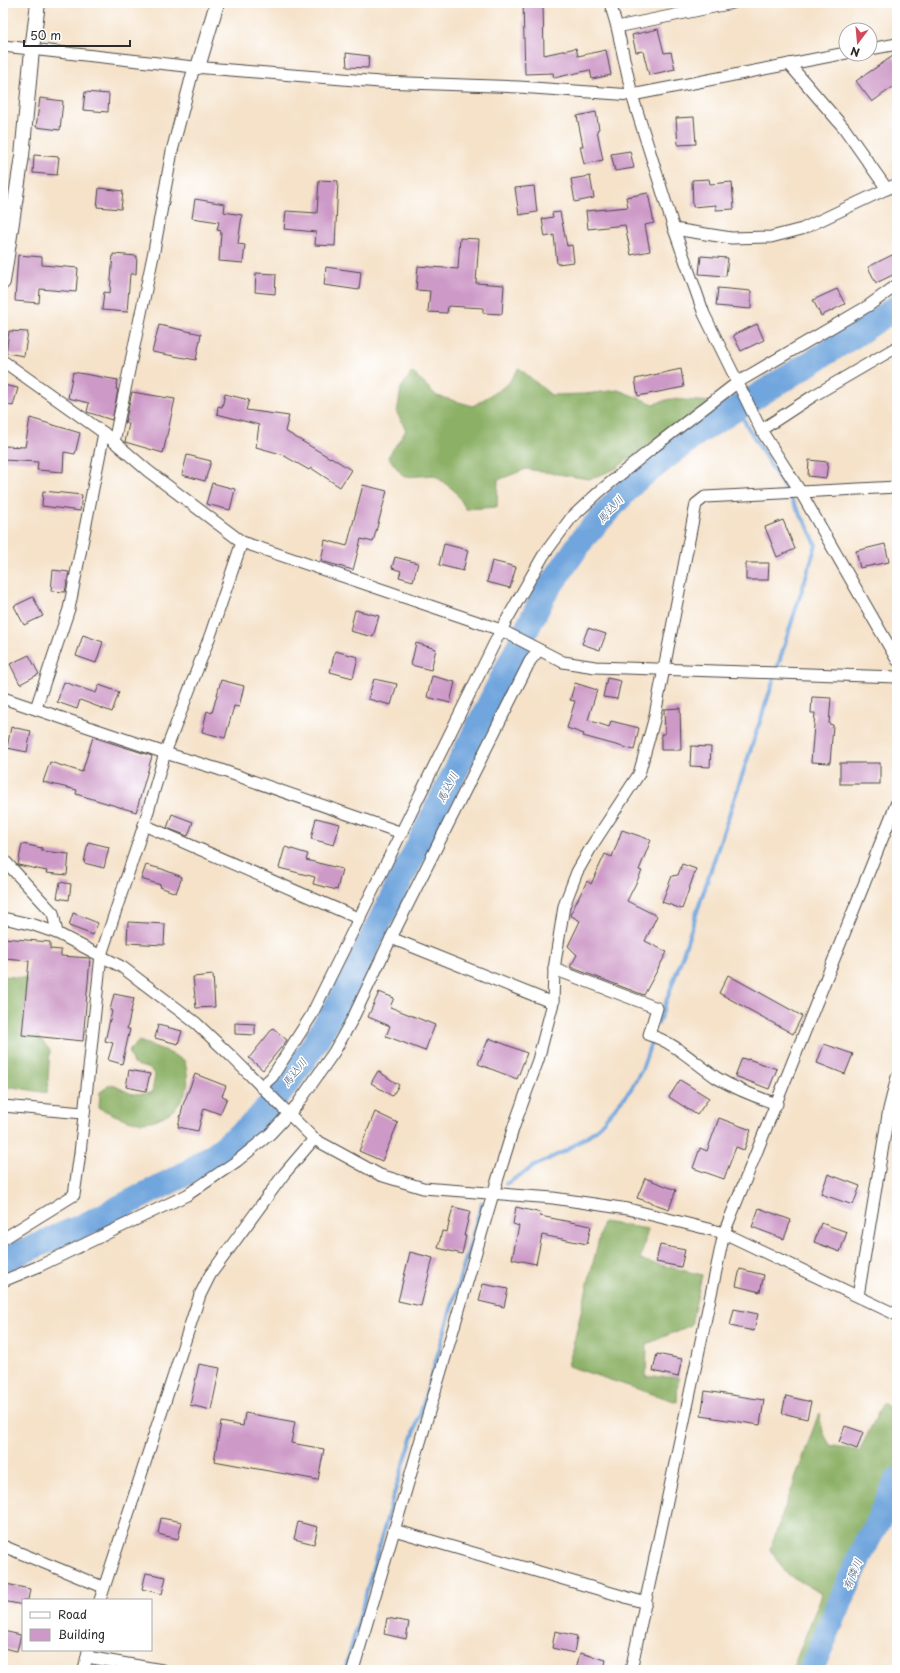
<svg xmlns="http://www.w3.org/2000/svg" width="900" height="1673" font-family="'Playpen Sans','Klee One',sans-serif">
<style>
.forest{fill:#8cb166;stroke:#5c6e48}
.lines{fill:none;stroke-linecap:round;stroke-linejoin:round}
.stream{stroke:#70a5dd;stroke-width:4}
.river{stroke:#70a5dd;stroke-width:25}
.building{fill:#cd9ac7}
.minor-casing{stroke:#494643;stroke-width:13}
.tertiary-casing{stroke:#494643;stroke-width:16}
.minor{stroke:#fff;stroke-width:11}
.tertiary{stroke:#fff;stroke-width:14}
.labels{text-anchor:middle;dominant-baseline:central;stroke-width:3;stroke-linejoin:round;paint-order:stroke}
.water-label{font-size:11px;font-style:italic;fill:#475c72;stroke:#fff}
</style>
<rect width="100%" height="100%" fill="#fff"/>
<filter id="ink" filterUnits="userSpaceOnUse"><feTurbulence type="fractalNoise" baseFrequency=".025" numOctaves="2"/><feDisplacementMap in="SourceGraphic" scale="8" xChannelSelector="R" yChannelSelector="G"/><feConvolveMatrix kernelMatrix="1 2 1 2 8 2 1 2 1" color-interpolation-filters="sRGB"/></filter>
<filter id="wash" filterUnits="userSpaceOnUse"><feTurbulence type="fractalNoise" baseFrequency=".012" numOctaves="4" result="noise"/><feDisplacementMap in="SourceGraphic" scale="16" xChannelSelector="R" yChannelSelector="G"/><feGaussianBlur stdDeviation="0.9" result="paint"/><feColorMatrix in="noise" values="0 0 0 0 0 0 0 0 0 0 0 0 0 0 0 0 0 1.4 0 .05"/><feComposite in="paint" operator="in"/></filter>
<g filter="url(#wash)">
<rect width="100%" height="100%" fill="#f5e2c9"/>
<g class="forest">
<polygon points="519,368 551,395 585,394 618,390 654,404 670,399 712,402 687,417 615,469 589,479 526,469 498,480 497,507 466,509 455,491 434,475 404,477 388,457 406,430 397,413 401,388 412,372 437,396 473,406 507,385"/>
<polygon points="3,976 26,978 29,1027 50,1050 47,1093 12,1087 3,1089"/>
<path d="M 139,1041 L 164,1050 L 185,1061 C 186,1069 189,1081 187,1088 C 185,1098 177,1108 169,1113 C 142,1130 126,1120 99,1108 L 100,1092 L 111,1084 L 132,1094 L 152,1093 L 155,1075 L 150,1069 L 133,1064 L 129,1051 Z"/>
<polygon points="603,1222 648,1229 640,1260 702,1275 691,1325 647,1344 646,1377 678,1377 677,1402 568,1366"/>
<polygon points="883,1403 897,1413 897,1465 803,1670 792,1670 822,1594 786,1573 770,1549 819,1413 823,1432 830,1445 859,1451"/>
</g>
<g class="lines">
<g class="stream">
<polyline points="658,1024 681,960 770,691 816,545 808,527 747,426 738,408"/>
<polyline points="506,1184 538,1164 567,1150 596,1130 631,1089 642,1069 653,1037"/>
<polyline points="345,1670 392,1500 423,1405 482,1203"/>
</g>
<g class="river">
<polyline points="3,1260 87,1224 185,1174 219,1151 256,1121 286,1085 311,1049 342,997 544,595 584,537 634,482 696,434 852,337 897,307"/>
<polyline points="811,1670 863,1549 878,1521 897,1480"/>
</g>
</g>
<g id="blocks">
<g class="building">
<polygon points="523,3 543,3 544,55 576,48 578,56 606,50 611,75 592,79 590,70 554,78 553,73 525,74"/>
<polygon points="658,29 664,53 671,52 675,69 649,75 643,51 636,52 632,35"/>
<polygon points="346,53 369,56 368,68 347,67"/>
<polygon points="893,56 897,62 897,84 872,102 856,81"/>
<polygon points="85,92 109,94 108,112 83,110"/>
<polygon points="40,98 63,101 60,130 36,127"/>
<polygon points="596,112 599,129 597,130 603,160 584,164 580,146 583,146 577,116"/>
<polygon points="694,117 696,144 678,145 676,118"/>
<polygon points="630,151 634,168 615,171 611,154"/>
<polygon points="34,155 59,157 57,175 33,173"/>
<polygon points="590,176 594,198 575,202 571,179"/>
<polygon points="709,179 710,184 732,182 734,209 716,210 716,205 693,207 692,180"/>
<polygon points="319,180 338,181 335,246 315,245 316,232 284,229 286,211 317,213"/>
<polygon points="534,186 537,212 519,215 515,188"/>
<polygon points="99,188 123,191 121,209 97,207"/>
<polygon points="648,193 654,223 645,225 650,251 631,255 625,225 588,229 586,211 628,207 626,197"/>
<polygon points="195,199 225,204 224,212 242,215 238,244 245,245 243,263 219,261 221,231 217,230 219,222 192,218"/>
<polygon points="560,212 567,246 572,245 574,262 557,264 554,235 545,237 542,219 553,217 552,213"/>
<polygon points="460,238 479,239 476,283 504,285 502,314 483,313 483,308 448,306 447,313 428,312 430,291 416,290 418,266 458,269"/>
<polygon points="113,254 137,256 136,274 130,274 127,312 102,310 104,292 110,293"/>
<polygon points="18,255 42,257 42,265 78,268 76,292 40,289 39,303 15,301"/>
<polygon points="892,255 897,264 897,273 876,283 868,267"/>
<polygon points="701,256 728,258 726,276 699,274"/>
<polygon points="326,267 361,272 359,290 324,285"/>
<polygon points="256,273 276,274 275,294 255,292"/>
<polygon points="718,288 751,291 751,309 716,306"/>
<polygon points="837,289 845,304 821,316 813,300"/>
<polygon points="757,324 764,340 741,351 733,335"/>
<polygon points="159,325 201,334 196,360 152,352"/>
<polygon points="9,331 28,332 24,356 6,353"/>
<polygon points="681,369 684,387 638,396 635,379"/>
<polygon points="73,372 118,380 116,389 118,390 112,420 87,412 89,403 68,398"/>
<polygon points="3,385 18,388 13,406 3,404"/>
<polygon points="132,392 175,399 163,453 125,442 129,424 125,423"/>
<polygon points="225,394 249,400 246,410 289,416 285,431 330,458 331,457 351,470 340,487 311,468 309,470 281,454 256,447 259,425 217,414 218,406 222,407"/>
<polygon points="30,418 80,433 75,454 64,452 63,472 37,470 38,462 3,460 3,446 25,447"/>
<polygon points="187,455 211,461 205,481 182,475"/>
<polygon points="809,460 828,462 826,478 808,476"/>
<polygon points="212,483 235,489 230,510 206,504"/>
<polygon points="363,485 387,491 373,542 361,539 353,570 321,561 325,540 347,546"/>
<polygon points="43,491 82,495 80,511 42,506"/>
<polygon points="783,520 795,549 777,557 765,527"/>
<polygon points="444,544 468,550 463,571 439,565"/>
<polygon points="885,544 889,562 860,568 856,551"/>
<polygon points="395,557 418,563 413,581 399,577 401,571 392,568"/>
<polygon points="492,561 516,567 510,588 487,582"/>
<polygon points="746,563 769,563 768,580 746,580"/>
<polygon points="53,570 69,572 65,592 51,591"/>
<polygon points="33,597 43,616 24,625 14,606"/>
<polygon points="355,610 379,616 373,637 350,631"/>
<polygon points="588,628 606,634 600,650 582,644"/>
<polygon points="83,635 103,642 96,663 76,656"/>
<polygon points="416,643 436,649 431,670 411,665"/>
<polygon points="335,651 358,657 353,678 330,672"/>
<polygon points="29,655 39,674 20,684 10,664"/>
<polygon points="432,676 455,682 450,703 427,697"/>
<polygon points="607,678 621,681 617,699 603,697"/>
<polygon points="374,679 397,684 391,705 368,699"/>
<polygon points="221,680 244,686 239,707 234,706 225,738 202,732 207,711 212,713"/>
<polygon points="64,682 96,693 99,685 119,692 112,712 80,700 77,709 57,702"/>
<polygon points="575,683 597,690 588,720 609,727 611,721 639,728 634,750 583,736 584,734 567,728 575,701 570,700"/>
<polygon points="812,697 831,698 829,724 833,725 830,763 811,762 815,713 811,713"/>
<polygon points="680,708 681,750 661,750 661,734 665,734 664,709"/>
<polygon points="11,727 31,731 27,752 7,748"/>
<polygon points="93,737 152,756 136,812 76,794 77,790 43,782 50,762 82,772"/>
<polygon points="691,746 711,747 710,767 690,766"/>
<rect x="840" y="763" width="40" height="21"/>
<polygon points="172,814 193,822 188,836 167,828"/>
<polygon points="316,818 340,824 334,845 311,839"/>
<polygon points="622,830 651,840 639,870 642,871 627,901 657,916 645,941 667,952 644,995 570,967 577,955 568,946 580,921 570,915 587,881 591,884 605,854 612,857"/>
<polygon points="88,842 109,847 104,868 84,863"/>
<polygon points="22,844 42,848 42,851 69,854 67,875 46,873 47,871 18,865"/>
<polygon points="285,847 308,854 306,860 342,869 337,890 313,884 315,877 279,868"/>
<polygon points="682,864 696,869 682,909 662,902 672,876 678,875"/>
<polygon points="146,865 162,869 182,877 176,893 160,887 161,885 141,879"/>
<polygon points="60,882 71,884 69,900 57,898"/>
<polygon points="73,913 98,923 93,935 69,926"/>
<polygon points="128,922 165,924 164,945 127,943"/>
<polygon points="3,938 50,942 50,949 61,950 61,956 90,958 83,1041 22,1035 29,961 3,959"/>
<polygon points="213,975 215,1007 196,1008 193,977"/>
<polygon points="728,975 802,1016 793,1034 719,993"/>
<polygon points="379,992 394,998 390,1007 435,1025 425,1051 386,1036 390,1026 368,1017"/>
<polygon points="114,994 134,998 127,1029 130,1029 122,1064 108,1060 113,1043 105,1041 112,1011 110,1010"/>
<polygon points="235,1023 255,1024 255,1035 235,1034"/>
<polygon points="158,1025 182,1031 178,1044 155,1038"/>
<polygon points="273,1028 287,1040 263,1070 249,1058"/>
<polygon points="489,1038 527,1053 517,1079 478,1064"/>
<polygon points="824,1044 853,1054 845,1074 817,1063"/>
<polygon points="742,1058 748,1060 748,1059 777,1069 769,1089 735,1076"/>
<polygon points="129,1070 150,1074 146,1091 126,1087"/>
<polygon points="378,1071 399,1085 392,1096 371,1083"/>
<polygon points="195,1074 226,1086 222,1096 227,1098 220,1114 204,1108 198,1131 178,1127 183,1105"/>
<polygon points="680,1080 709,1098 697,1115 669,1097"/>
<polygon points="375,1112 398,1123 382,1161 359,1151"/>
<polygon points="719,1118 751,1130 744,1150 736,1147 724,1179 693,1168 700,1148 707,1151"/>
<polygon points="828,1174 860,1186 853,1205 821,1194"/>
<polygon points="645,1178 676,1190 669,1209 637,1198"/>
<polygon points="453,1207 470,1211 464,1236 466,1236 462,1254 438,1248 442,1231 447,1232"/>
<polygon points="516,1207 541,1213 540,1216 591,1226 587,1244 542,1235 536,1264 512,1259 519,1226 513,1224"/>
<polygon points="759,1208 791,1220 784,1239 752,1227"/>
<polygon points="821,1223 847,1232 840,1252 814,1242"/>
<polygon points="660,1245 685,1250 681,1267 656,1262"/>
<polygon points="410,1252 433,1258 421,1306 398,1301"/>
<polygon points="740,1269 764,1275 760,1292 736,1286"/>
<polygon points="483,1284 508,1289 504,1307 479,1301"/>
<polygon points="734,1309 758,1314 754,1331 730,1326"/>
<polygon points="657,1354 682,1359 678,1377 653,1371"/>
<polygon points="199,1364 220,1368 211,1410 190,1405"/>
<polygon points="705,1391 764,1400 760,1425 701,1416"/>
<polygon points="786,1396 811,1402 807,1419 782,1413"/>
<polygon points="245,1413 295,1422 291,1443 324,1449 318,1480 214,1461 221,1422 243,1426"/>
<polygon points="845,1426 863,1432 857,1449 839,1442"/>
<polygon points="161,1518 182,1522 178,1539 158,1534"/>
<polygon points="298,1522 318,1527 314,1544 294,1539"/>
<polygon points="146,1573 166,1577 162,1594 142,1589"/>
<polygon points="6,1584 30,1589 28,1600 23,1600 23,1605 3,1601"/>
<polygon points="387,1618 409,1622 406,1639 384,1634"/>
<polygon points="3,1631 21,1635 17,1651 3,1648"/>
<polygon points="555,1631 577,1636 574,1653 552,1648"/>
<polygon points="580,1653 606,1660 604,1670 576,1670"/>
</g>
</g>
</g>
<g filter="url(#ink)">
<use href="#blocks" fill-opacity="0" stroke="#494643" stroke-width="1"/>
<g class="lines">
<g class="minor-casing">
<g id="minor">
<polyline points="610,3 617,27 632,95 674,229 704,314 761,430 800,491 897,660"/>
<polyline points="617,27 733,3"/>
<polyline points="3,46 194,67 380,82 519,87 632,95 846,53"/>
<polyline points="870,49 897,44"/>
<polyline points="789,64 844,128 887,189"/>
<polyline points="674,229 731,238 771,237 802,229 897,184"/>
<polyline points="3,361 104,433 148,471 242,542 501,630 563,662 595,667 897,677"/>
<polyline points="761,430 813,396 897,347"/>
<polyline points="114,442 154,251 172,151 194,67"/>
<polyline points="3,698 165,753 218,769 402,833"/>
<polyline points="36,708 69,609 104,433"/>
<polyline points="144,825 360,919"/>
<polyline points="3,859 53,913 57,933"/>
<polyline points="3,918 34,925 57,933 122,967 196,1023 232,1057 314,1139 380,1175 423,1188 553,1198 628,1209 724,1233 897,1315"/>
<polyline points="391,938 553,1003"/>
<path d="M 554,969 L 657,1008 L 649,1035 C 673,1041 696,1064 717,1078 C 736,1089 756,1097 777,1104"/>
<polyline points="261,1087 272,1077 311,1016 501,630 543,556 571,518 599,492 655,446 738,382 868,306 897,285"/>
<polyline points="3,1106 83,1113"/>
<polyline points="3,1239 74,1195 80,1153 101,955 144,825 165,753 210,636 242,542"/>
<polyline points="3,1281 37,1267 187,1195 237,1161 270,1134 297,1105 334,1052 353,1018 391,938 530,661 539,650"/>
<polyline points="858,1296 889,1109 897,1077"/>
<polyline points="394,1530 646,1603"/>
<polyline points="3,1546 103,1587"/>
<polyline points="100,1600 200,1295 210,1275 284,1174 314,1139"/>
<polyline points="87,1657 162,1670"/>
<polyline points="84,1670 88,1651"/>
<polyline points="353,1670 493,1194 514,1126 538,1060 553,1003 554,969 564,906 577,872 593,844 639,774 654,720 696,504 705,497 897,487"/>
<polyline points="631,1670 724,1233 897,802"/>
</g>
</g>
<g class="tertiary-casing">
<g id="tertiary">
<polyline points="198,67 217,3"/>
<polyline points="3,282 22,156 32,50 38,3"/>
</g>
</g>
<use href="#minor" class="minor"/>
<use href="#tertiary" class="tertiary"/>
</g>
</g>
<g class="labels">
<g class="water-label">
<text transform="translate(610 509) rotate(-48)">馬込川</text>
<text transform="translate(447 787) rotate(-63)">馬込川</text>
<text transform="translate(294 1072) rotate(-52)">馬込川</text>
<text transform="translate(852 1574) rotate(-67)">有隣川</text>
</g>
</g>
<rect width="900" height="1673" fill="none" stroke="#fff" stroke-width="16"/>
<rect x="22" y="1599" width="130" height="52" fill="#ffffff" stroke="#aaaaaa"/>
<rect x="30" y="1612" width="20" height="6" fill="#ffffff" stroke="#aaaaaa"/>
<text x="58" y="1619" font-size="12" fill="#2b2b2b">Road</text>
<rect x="30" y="1629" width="20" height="12" fill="#cd9ac7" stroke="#aaaaaa"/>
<text x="58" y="1639" font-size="12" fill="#2b2b2b">Building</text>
<g transform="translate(858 42) rotate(196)"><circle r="19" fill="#ffffff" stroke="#aaaaaa"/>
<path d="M0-3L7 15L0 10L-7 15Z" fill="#d1495b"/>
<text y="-6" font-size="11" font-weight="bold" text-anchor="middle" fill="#2b2b2b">N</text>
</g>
<path d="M24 40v6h106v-6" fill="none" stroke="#2b2b2b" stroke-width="2"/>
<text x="30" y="40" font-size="12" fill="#2b2b2b" stroke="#ffffff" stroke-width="3" paint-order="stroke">50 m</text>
</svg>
